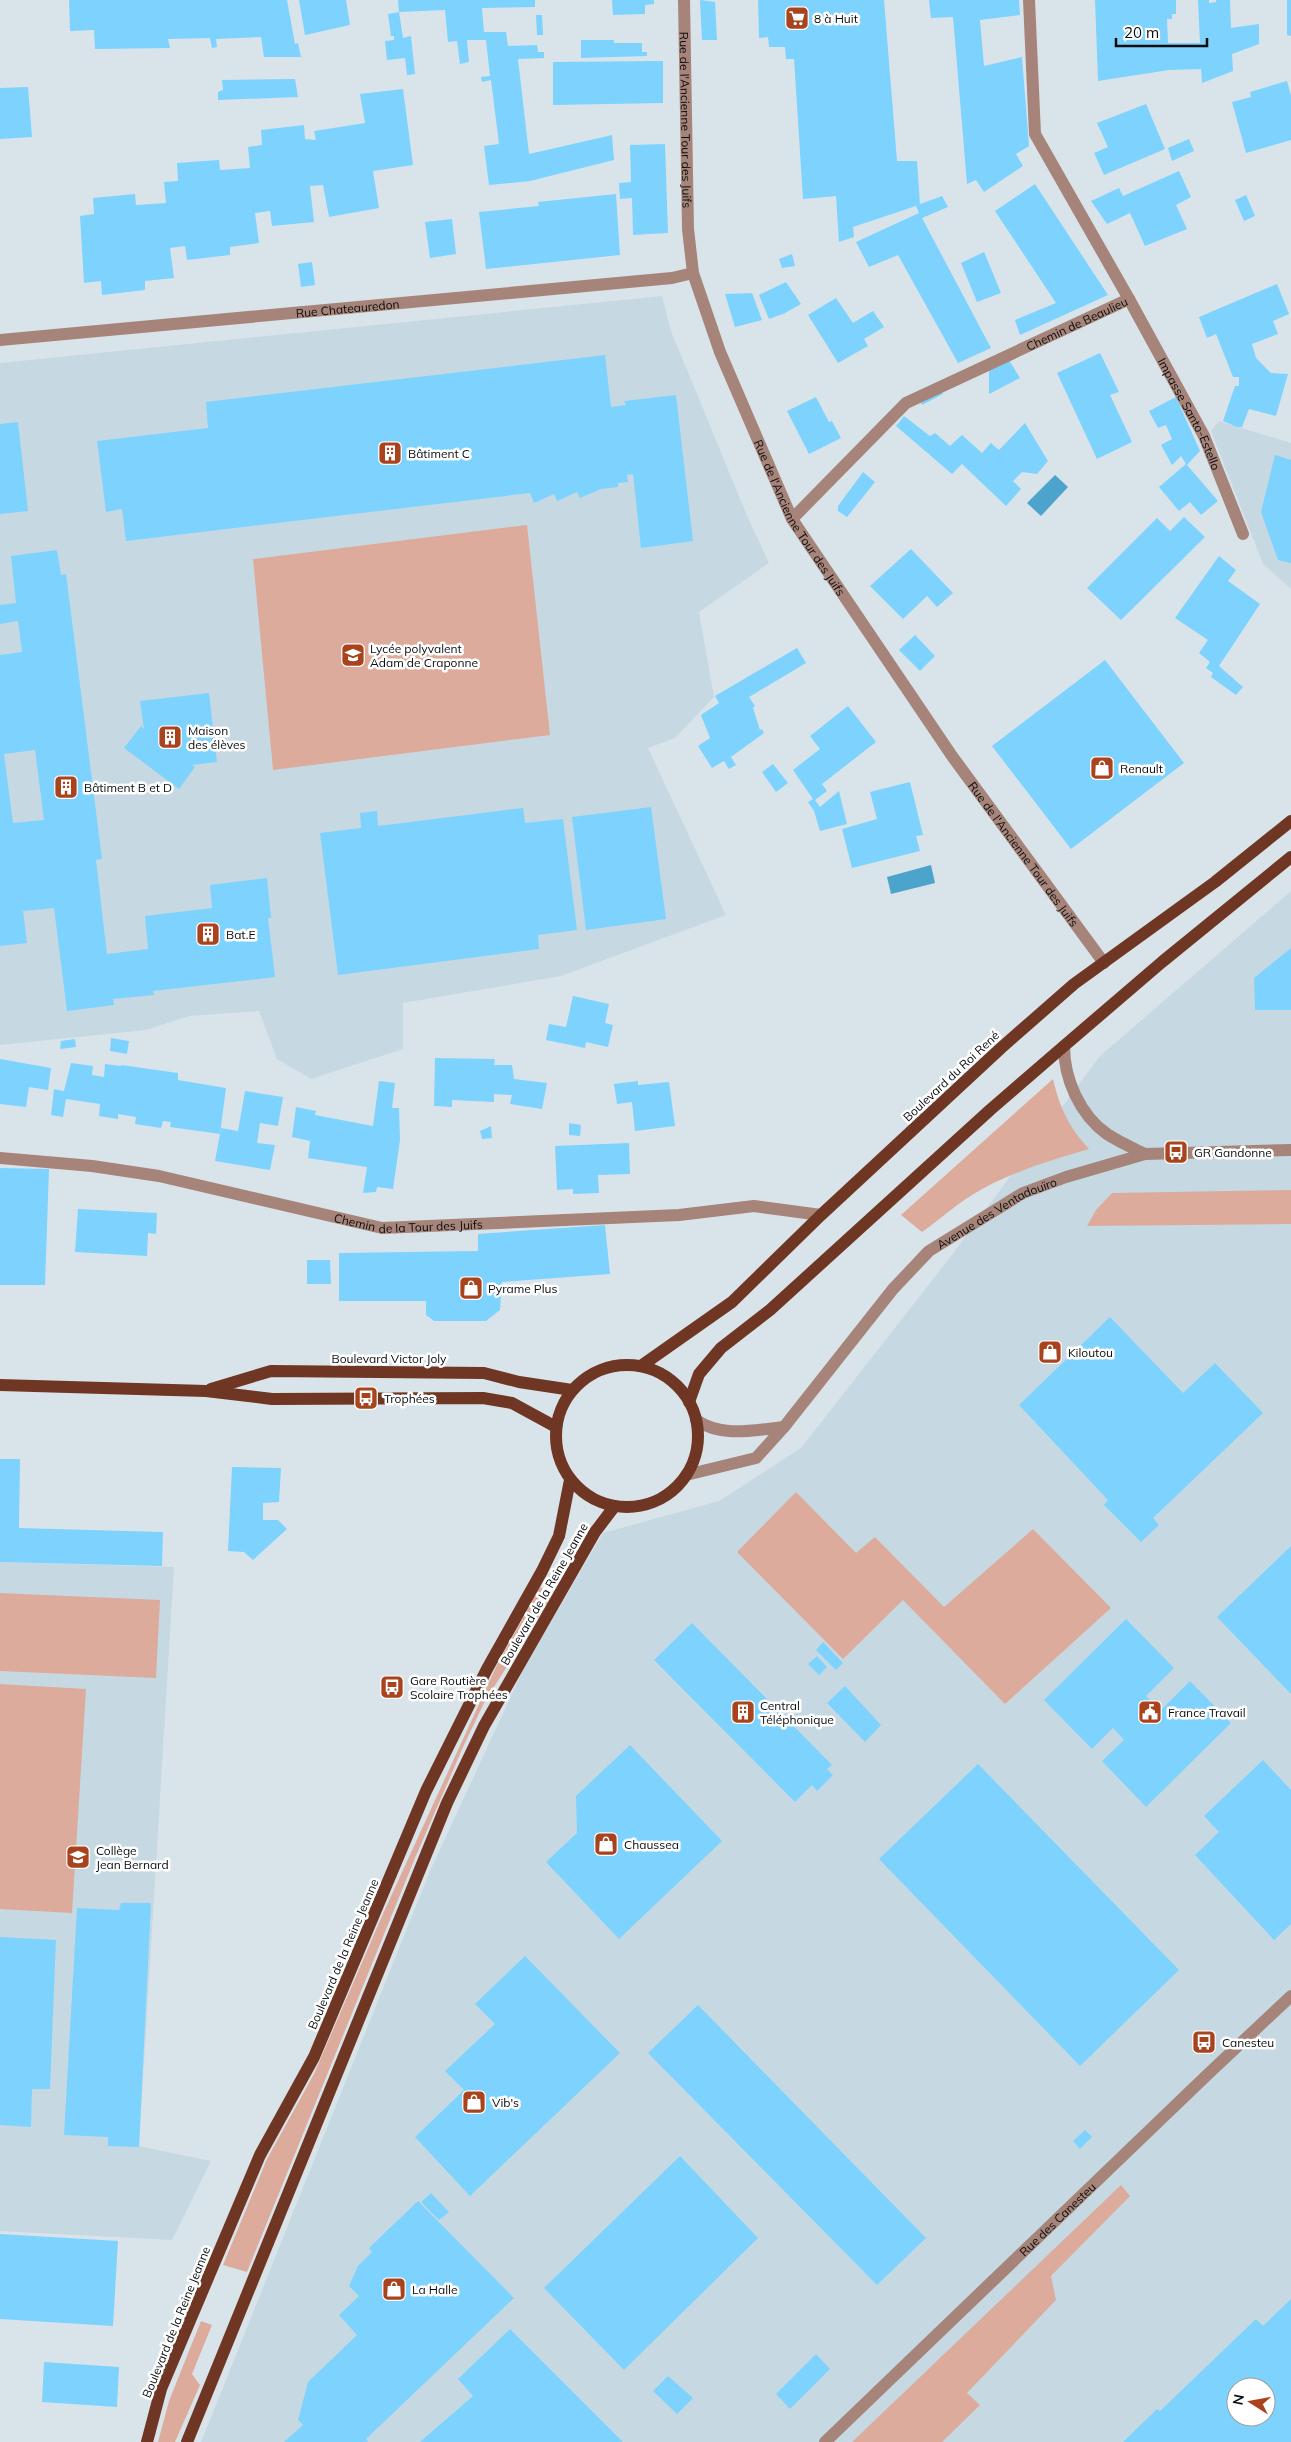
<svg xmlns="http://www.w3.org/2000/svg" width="1291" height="2442" font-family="Mulish,sans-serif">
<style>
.built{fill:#c6d9e3;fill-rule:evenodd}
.green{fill:#ddab9b}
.water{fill:#4ca3cc}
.building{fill:#7dd3fd;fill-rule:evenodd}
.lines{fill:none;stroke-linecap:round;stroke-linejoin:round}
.minor{stroke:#a78479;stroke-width:12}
.major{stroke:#6f3623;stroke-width:12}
.labels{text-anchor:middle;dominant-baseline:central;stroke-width:5;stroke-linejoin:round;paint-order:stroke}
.poi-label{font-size:12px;fill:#0a0d0f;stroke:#fff;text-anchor:start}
.street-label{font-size:12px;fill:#0a0d0f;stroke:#fff}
</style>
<rect width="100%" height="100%" fill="#d9e4ea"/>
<g class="built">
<polygon points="662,296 671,331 748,518 769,563 699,612 714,697 675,738 648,748 726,915 561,976 403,1003 403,1049 311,1079 277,1059 259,1011 189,1016 146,1030 0,1045 0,363"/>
<polygon points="1219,421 1291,443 1291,589 1263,564 1211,431"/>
<path d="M 1291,891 L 1291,2442 L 201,2442 L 430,1871 L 524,1668 L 603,1533 L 719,1501 L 801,1448 L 948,1260 L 1100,1056 ZM 1236,2387 L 1266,2387 L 1266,2417 L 1236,2417 Z"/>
<polygon points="0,1562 174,1567 139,2146 211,2161 172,2240 0,2231"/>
</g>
<g class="green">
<polygon points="527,525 550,735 273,770 253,559"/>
<path d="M 1053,1079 C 1060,1109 1069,1127 1089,1149 C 1048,1161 1008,1173 972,1195 C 954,1206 939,1220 922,1232 L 901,1215 Z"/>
<polygon points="1291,1190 1291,1224 1087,1226 1096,1210 1112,1193"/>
<polygon points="796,1492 856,1553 875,1537 944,1607 1033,1529 1111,1608 1005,1704 903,1600 843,1659 737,1552"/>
<polygon points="540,1587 553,1594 485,1701 464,1745 415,1858 247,2272 223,2265 267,2159 314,2074 382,1916 496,1667"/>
<polygon points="0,1593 160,1600 156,1678 0,1671"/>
<polygon points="0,1684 86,1689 72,1913 0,1909"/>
<polygon points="1121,2185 1130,2196 1051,2276 1056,2300 967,2393 980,2405 942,2442 852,2442"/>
<polygon points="201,2321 212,2325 192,2374 200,2385 175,2442 158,2442 169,2401"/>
</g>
<g class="water">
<polygon points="1055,475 1068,487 1041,516 1027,503"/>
<polygon points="931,865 935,883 891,894 887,877"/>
</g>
<g class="building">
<polygon points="69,0 287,0 295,44 298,43 301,57 264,57 261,37 216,39 217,47 212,48 210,38 168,39 170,48 95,49 94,30 70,31"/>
<polygon points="299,0 346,0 350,25 305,35"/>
<polygon points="398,0 535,0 535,7 482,8 484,32 506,32 508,46 537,45 538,52 544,52 544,58 518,59 529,154 612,135 614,160 530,181 489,185 484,146 499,144 491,80 482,82 481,77 490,76 486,40 467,40 469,62 460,64 457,41 448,42 445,10 399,12"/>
<polygon points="612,0 654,0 654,4 645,5 645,14 613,15"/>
<polygon points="700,0 715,2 717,40 702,40"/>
<polygon points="758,0 884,0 897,161 917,161 920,204 942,196 948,207 922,218 991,348 958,363 898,255 869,267 856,242 919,213 916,206 853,227 854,237 839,242 836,196 803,199 794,59 786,59 785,47 769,47 768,37 759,38"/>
<polygon points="929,0 1019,0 1020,15 980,20 984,66 1022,57 1029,146 1016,154 1023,166 984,192 976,180 967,184 953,17 931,18"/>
<polygon points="1095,0 1176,0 1176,14 1172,14 1172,19 1167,19 1168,43 1200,43 1198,0 1209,0 1209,3 1216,2 1216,0 1230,0 1231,28 1259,24 1259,44 1232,54 1233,71 1202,83 1201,69 1169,70 1098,81"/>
<polygon points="1287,0 1291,0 1291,36 1287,35"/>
<polygon points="399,12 403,38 411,36 415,74 407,75 405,58 387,60 385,41 394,40 394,36 391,36 388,14"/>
<polygon points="536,15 542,15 543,35 537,35"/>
<polygon points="581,40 614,40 614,43 642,43 642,52 647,52 647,56 581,58"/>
<polygon points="663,61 663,103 553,105 553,62"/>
<polygon points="295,79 298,97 218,100 218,92 223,90 222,80"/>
<polygon points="1287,81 1291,96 1291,140 1246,153 1232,102 1251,97 1250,92"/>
<polygon points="28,87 32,137 0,139 0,88"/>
<polygon points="403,89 413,165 373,171 379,208 329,217 323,185 310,186 314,222 272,226 270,211 255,213 259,243 230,247 230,255 187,260 185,246 170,248 174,278 145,281 145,290 102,295 101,281 84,283 80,216 94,214 93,198 135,194 136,205 166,203 164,182 178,181 177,163 219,160 220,170 250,168 248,147 262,145 261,130 304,125 305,139 316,140 314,131 365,123 360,94"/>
<polygon points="1146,104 1165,149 1104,175 1094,153 1108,147 1097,123"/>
<polygon points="1189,139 1194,151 1172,161 1168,148"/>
<polygon points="665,144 668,233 633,235 632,198 620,199 619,183 631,182 630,145"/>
<polygon points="1179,171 1191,197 1176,205 1187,229 1145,246 1130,213 1107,224 1091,201 1119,188 1123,196"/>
<polygon points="1035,184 1108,295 1020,335 1015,320 1056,303 995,211"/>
<polygon points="616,194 620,255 486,269 479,212 539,206 538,202"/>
<polygon points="1246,195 1255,216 1244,221 1235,200"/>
<polygon points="452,219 456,254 430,258 425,222"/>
<polygon points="984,252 1001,293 977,302 961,263"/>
<polygon points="792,254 795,266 782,268 779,259"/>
<polygon points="312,262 315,285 301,287 298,264"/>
<polygon points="786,282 801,304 785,313 769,319 759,295"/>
<polygon points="1277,284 1289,314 1273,321 1278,334 1252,344 1256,358 1271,373 1288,374 1276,416 1249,409 1242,427 1237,427 1223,421 1235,386 1239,386 1239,377 1233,377 1216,334 1207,338 1199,317"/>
<polygon points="752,293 762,320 735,327 725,294"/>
<polygon points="836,298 853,323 873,311 884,327 864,339 868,346 838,363 808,315"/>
<polygon points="1100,353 1119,392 1110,395 1132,442 1097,459 1057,373"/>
<polygon points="605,355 611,407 626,405 624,401 676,395 693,541 641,548 633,474 627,475 628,482 618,483 618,487 601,489 580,498 577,492 557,501 554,494 534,503 530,493 126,541 122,509 106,512 97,441 208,428 206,402"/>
<polygon points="1009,360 1020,378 989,394 989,369"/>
<polygon points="940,389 943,394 922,405 920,401"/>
<polygon points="816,397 829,422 832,421 841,438 809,454 787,411"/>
<polygon points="1176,397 1200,451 1187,465 1218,501 1201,515 1190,502 1179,511 1159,487 1186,464 1181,456 1172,465 1161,445 1172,439 1166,425 1158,428 1149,411"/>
<polygon points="904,416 930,436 935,433 950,446 962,435 982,453 991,443 999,450 1025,423 1048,461 1037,474 1022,472 1013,481 1021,489 1006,506 962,464 952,474 896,426"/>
<polygon points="18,422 28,511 0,514 0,424"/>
<polygon points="1275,455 1291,460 1291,563 1278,560 1261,512"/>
<polygon points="863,472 875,482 847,517 838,511 838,506"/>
<polygon points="1184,517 1205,537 1121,620 1087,588 1157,518 1170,531"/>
<polygon points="911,549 953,593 937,607 927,596 903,619 870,586"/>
<path d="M 57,550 L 61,575 L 66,574 L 102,859 L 96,860 L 107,954 L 148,949 L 145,916 L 212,908 L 210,885 L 267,878 L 271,918 L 268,918 L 275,977 L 153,991 L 154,995 L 113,999 L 114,1005 L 67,1011 L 54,908 L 23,911 L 27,943 L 0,946 L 0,655 L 22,652 L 18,621 L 0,624 L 0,605 L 16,603 L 11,556 ZM 35,750 L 44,820 L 13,823 L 4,754 Z"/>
<polygon points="1219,556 1236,570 1228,581 1260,604 1219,666 1243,687 1236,695 1211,677 1213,673 1206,668 1210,662 1199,653 1208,640 1175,618"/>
<polygon points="915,635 935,656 920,671 899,650"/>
<polygon points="797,648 806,663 749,697 755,706 753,708 760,730 762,729 764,733 731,757 736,765 729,769 724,761 712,768 698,746 710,738 701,715 719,703 715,696"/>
<polygon points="1105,660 1184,763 1071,849 992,746"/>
<polygon points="209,693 217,762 192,765 195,767 179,789 124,748 141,726 144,729 140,701"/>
<polygon points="848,706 876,742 822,784 827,791 815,800 820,807 839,791 847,824 820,831 814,811 808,802 813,799 793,770 820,749 810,736"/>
<polygon points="773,764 788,783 776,792 762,772"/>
<polygon points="910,782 923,835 916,836 920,851 852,868 842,829 877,819 870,792"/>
<polygon points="651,807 666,919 586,930 572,817"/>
<polygon points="523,808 525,823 563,819 577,930 538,935 539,949 338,975 320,833 361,828 360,813 377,811 378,826"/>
<polygon points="1291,948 1291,1010 1255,1010 1254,978"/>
<polygon points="573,996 609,1004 605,1023 613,1025 608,1047 586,1042 585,1048 546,1040 549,1024 566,1027"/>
<polygon points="111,1038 129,1041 127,1054 110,1051"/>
<polygon points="75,1039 76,1047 60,1049 61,1041"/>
<polygon points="435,1058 495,1059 494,1065 512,1065 514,1079 547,1083 542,1109 510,1104 512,1095 494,1094 494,1102 452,1100 452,1107 434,1106"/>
<polygon points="0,1059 51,1068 48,1090 29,1087 26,1107 0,1104"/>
<polygon points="71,1063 93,1066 92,1075 104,1077 105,1064 121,1066 121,1065 178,1073 178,1080 226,1088 220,1134 170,1127 171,1122 163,1121 161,1128 135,1124 136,1117 118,1114 118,1119 99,1116 100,1104 66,1099 63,1117 51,1115 54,1089 64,1091"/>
<polygon points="379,1081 395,1083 392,1108 399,1108 400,1140 393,1189 377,1187 376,1192 363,1193 367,1167 308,1158 310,1141 292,1137 296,1107 316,1111 315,1115 373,1126"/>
<polygon points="638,1081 638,1085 669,1082 675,1126 635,1131 632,1102 617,1104 614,1084"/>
<polygon points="245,1091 283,1097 278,1126 260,1123 257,1143 275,1145 270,1170 215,1161 221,1128 238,1131"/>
<polygon points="569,1123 581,1125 580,1136 569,1135"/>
<polygon points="491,1126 492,1138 482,1139 480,1131"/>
<polygon points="629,1143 630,1174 598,1175 599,1193 573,1194 573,1189 557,1190 555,1146"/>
<polygon points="0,1168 49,1169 45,1285 0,1285"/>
<polygon points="78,1209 157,1213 156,1234 148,1233 147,1256 75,1252"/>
<polygon points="605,1225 610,1274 502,1282 500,1310 486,1321 434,1321 426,1315 426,1301 339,1301 339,1253 478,1251 478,1234"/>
<polygon points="307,1260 330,1260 331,1284 307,1284"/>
<polygon points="1110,1317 1183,1393 1215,1363 1263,1413 1153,1518 1159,1525 1141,1542 1104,1505 1108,1500 1019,1405"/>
<polygon points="0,1459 20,1459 19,1528 163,1532 162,1566 0,1562"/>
<polygon points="232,1467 281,1468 279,1502 263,1503 263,1520 278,1520 287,1529 253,1560 244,1552 228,1551"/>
<polygon points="1291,1546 1291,1694 1217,1617"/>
<polygon points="1126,1619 1174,1668 1146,1696 1160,1711 1190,1681 1231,1723 1146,1807 1102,1761 1124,1740 1113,1728 1092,1749 1044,1700"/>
<polygon points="692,1623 832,1765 827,1769 833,1775 817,1791 812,1785 795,1802 654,1660"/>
<polygon points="823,1642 843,1663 836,1670 816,1650"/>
<polygon points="817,1656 827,1667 819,1675 808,1664"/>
<polygon points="845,1686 881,1725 865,1742 827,1703"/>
<polygon points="630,1745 722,1841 619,1939 546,1862 577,1833 576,1796"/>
<polygon points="1263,1760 1291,1790 1291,1924 1274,1940 1195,1855 1219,1832 1204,1816"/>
<polygon points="978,1764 1179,1970 1080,2066 879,1859"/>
<polygon points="121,1903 151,1903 139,2147 108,2146 108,2137 64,2135 77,1908 119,1910"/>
<polygon points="0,1937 56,1940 50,2089 32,2089 31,2127 0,2125"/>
<polygon points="525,1956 620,2053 470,2196 415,2137 464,2090 445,2071 495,2024 475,2004"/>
<polygon points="698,2005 926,2238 877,2285 648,2053"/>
<polygon points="1085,2130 1092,2137 1080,2149 1073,2141"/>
<polygon points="680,2156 758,2238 624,2370 544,2288"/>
<polygon points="431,2193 449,2212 439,2220 421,2202"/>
<polygon points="418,2201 514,2298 366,2439 368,2442 284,2442 303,2425 298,2420 308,2382 357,2335 339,2315 359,2296 349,2286 358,2266 372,2252 369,2248"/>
<polygon points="0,2234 118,2241 113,2326 0,2319"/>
<path d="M 1291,2299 L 1291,2442 L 1123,2442 L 1157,2409 L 1160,2411 L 1256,2319 L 1263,2326 ZM 1236,2387 L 1266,2387 L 1266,2417 L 1236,2417 Z"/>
<polygon points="510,2329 623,2442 420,2442 473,2396 458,2379"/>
<polygon points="816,2354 830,2369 790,2409 776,2394"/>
<polygon points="44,2362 119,2367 117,2407 42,2402"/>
<polygon points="668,2376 693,2398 677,2414 653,2391"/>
</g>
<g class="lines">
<g class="minor">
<path id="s1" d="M 684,0 L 688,229 L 693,273 L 720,352 L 792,519 L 952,756 L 1104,963"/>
<path id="s2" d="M 1129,299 L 1204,436 L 1243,534"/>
<path id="s3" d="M 0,340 L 672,278 L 693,273"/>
<path id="s4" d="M 792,519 L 906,403 L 1129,299 L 1035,134 L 1029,0"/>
<path d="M 1064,1046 C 1064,1079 1080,1115 1107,1134 C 1119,1142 1133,1148 1145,1154"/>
<path id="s5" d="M 0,1158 L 92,1166 L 159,1176 L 382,1228 L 679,1215 L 754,1206 L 821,1215"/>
<path d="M 696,1420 C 722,1438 754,1430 784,1427"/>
<path id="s6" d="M 686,1475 L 756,1458 L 784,1427 L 893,1289 L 929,1251 L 1023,1193 L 1066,1177 L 1145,1154 L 1291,1150"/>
<path id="s7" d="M 825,2442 L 1207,2075 L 1291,1996"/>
</g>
<g class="major">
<circle cx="627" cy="1436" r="71"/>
<polyline points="641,1366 732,1302 821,1215 1001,1048 1074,984 1215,882 1291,821"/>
<polyline points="0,1385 206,1391 272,1399 483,1398 512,1403 556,1427"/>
<polyline points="211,1389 271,1371 484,1373 519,1382 572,1390"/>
<polyline points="689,1402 699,1374 721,1348 770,1310 990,1110 1064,1046 1162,962 1291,857"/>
<polyline points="147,2442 161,2389 260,2155 314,2057 426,1791 487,1669 542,1571 559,1536 570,1480"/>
<polyline points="187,2442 447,1803 484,1726 595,1532 614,1507"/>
</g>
</g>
<defs>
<g id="supermarket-square" transform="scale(1.25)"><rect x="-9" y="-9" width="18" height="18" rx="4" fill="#a9431d" stroke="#fff"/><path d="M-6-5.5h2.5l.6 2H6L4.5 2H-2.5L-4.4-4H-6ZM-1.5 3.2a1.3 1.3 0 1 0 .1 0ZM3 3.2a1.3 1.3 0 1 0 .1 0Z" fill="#fff"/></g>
<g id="building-square" transform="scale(1.25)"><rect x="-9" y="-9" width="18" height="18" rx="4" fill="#a9431d" stroke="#fff"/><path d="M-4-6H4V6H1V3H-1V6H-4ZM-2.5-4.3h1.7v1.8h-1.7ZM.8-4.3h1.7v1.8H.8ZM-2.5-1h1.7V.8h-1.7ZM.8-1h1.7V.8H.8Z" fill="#fff"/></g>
<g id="school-square" transform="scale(1.25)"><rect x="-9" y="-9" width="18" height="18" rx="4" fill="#a9431d" stroke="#fff"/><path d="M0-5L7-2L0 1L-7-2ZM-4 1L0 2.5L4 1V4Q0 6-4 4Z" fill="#fff"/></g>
<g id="shop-square" transform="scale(1.25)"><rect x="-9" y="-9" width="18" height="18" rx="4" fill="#a9431d" stroke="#fff"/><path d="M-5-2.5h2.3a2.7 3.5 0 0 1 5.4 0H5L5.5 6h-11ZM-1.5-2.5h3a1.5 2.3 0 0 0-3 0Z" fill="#fff"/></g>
<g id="bus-square" transform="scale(1.25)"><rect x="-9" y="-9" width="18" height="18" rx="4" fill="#a9431d" stroke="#fff"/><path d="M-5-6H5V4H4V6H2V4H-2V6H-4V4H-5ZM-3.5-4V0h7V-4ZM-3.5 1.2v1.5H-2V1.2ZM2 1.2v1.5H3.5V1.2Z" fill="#fff"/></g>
<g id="civic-square" transform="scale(1.25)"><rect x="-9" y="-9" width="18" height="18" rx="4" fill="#a9431d" stroke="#fff"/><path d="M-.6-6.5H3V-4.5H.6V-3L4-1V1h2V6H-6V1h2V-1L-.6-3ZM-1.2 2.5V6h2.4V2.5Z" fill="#fff"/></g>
</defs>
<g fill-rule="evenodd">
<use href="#supermarket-square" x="797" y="18"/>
<use href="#building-square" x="390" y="453"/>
<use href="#school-square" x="353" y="655"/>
<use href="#building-square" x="170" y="737"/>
<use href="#shop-square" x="1102" y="768"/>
<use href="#building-square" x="66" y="787"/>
<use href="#building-square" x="208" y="934"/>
<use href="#bus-square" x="1176" y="1152"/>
<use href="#shop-square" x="471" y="1288"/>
<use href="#shop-square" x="1050" y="1352"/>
<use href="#bus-square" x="366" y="1398"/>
<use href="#bus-square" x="392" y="1687"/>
<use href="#building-square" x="743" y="1712"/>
<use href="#civic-square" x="1150" y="1712"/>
<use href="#shop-square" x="606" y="1844"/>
<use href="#school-square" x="78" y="1857"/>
<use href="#bus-square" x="1204" y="2042"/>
<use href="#shop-square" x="474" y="2102"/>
<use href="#shop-square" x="394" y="2289"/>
</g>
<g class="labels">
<g class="poi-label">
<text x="814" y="18">8 à Huit</text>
<text x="408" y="453">Bâtiment C</text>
<text x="370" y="648">Lycée polyvalent<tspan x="370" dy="14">Adam de Craponne</tspan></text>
<text x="188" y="730">Maison<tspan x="188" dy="14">des élèves</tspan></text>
<text x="1120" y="768">Renault</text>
<text x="84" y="787">Bâtiment B et D</text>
<text x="226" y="934">Bat.E</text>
<text x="1194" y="1152">GR Gandonne</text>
<text x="488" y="1288">Pyrame Plus</text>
<text x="1068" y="1352">Kiloutou</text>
<text x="384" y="1398">Trophées</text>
<text x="410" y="1680">Gare Routière<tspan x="410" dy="14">Scolaire Trophées</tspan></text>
<text x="760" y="1705">Central<tspan x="760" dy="14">Téléphonique</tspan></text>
<text x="1168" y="1712">France Travail</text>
<text x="624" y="1844">Chaussea</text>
<text x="96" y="1850">Collège<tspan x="96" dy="14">Jean Bernard</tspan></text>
<text x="1222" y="2042">Canesteu</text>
<text x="492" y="2102">Vib's</text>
<text x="412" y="2289">La Halle</text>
</g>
<g class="street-label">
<text stroke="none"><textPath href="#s1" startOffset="120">Rue de l'Ancienne Tour des Juifs</textPath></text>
<text stroke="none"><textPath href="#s3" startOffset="349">Rue Chateauredon</textPath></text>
<text stroke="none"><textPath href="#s4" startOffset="351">Chemin de Beaulieu</textPath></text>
<text stroke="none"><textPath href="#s2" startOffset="130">Impasse Santo-Estello</textPath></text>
<text stroke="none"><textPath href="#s1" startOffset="541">Rue de l'Ancienne Tour des Juifs</textPath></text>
<text stroke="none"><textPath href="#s1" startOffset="946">Rue de l'Ancienne Tour des Juifs</textPath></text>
<text transform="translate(951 1076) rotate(-43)">Boulevard du Roi René</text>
<text stroke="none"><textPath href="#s6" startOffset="420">Avenue des Ventadouïro</textPath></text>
<text stroke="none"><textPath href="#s5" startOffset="415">Chemin de la Tour des Juifs</textPath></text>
<text x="389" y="1358">Boulevard Victor Joly</text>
<text transform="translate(544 1594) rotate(-60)">Boulevard de la Reine Jeanne</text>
<text transform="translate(343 1954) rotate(-67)">Boulevard de la Reine Jeanne</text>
<text stroke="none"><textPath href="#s7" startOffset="322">Rue des Canesteu</textPath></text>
<text transform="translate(176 2322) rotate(-68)">Boulevard de la Reine Jeanne</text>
</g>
</g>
<g transform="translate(1251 2402) rotate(281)"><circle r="24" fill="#ffffff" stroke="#9d9e9f"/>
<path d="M0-4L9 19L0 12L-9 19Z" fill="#a9431d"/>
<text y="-8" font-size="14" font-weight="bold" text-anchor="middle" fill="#0a0d0f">N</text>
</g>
<path d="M1116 38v8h91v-8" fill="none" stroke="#0a0d0f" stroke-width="2.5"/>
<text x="1124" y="38" font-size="15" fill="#0a0d0f" stroke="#ffffff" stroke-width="4" paint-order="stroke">20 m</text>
</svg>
